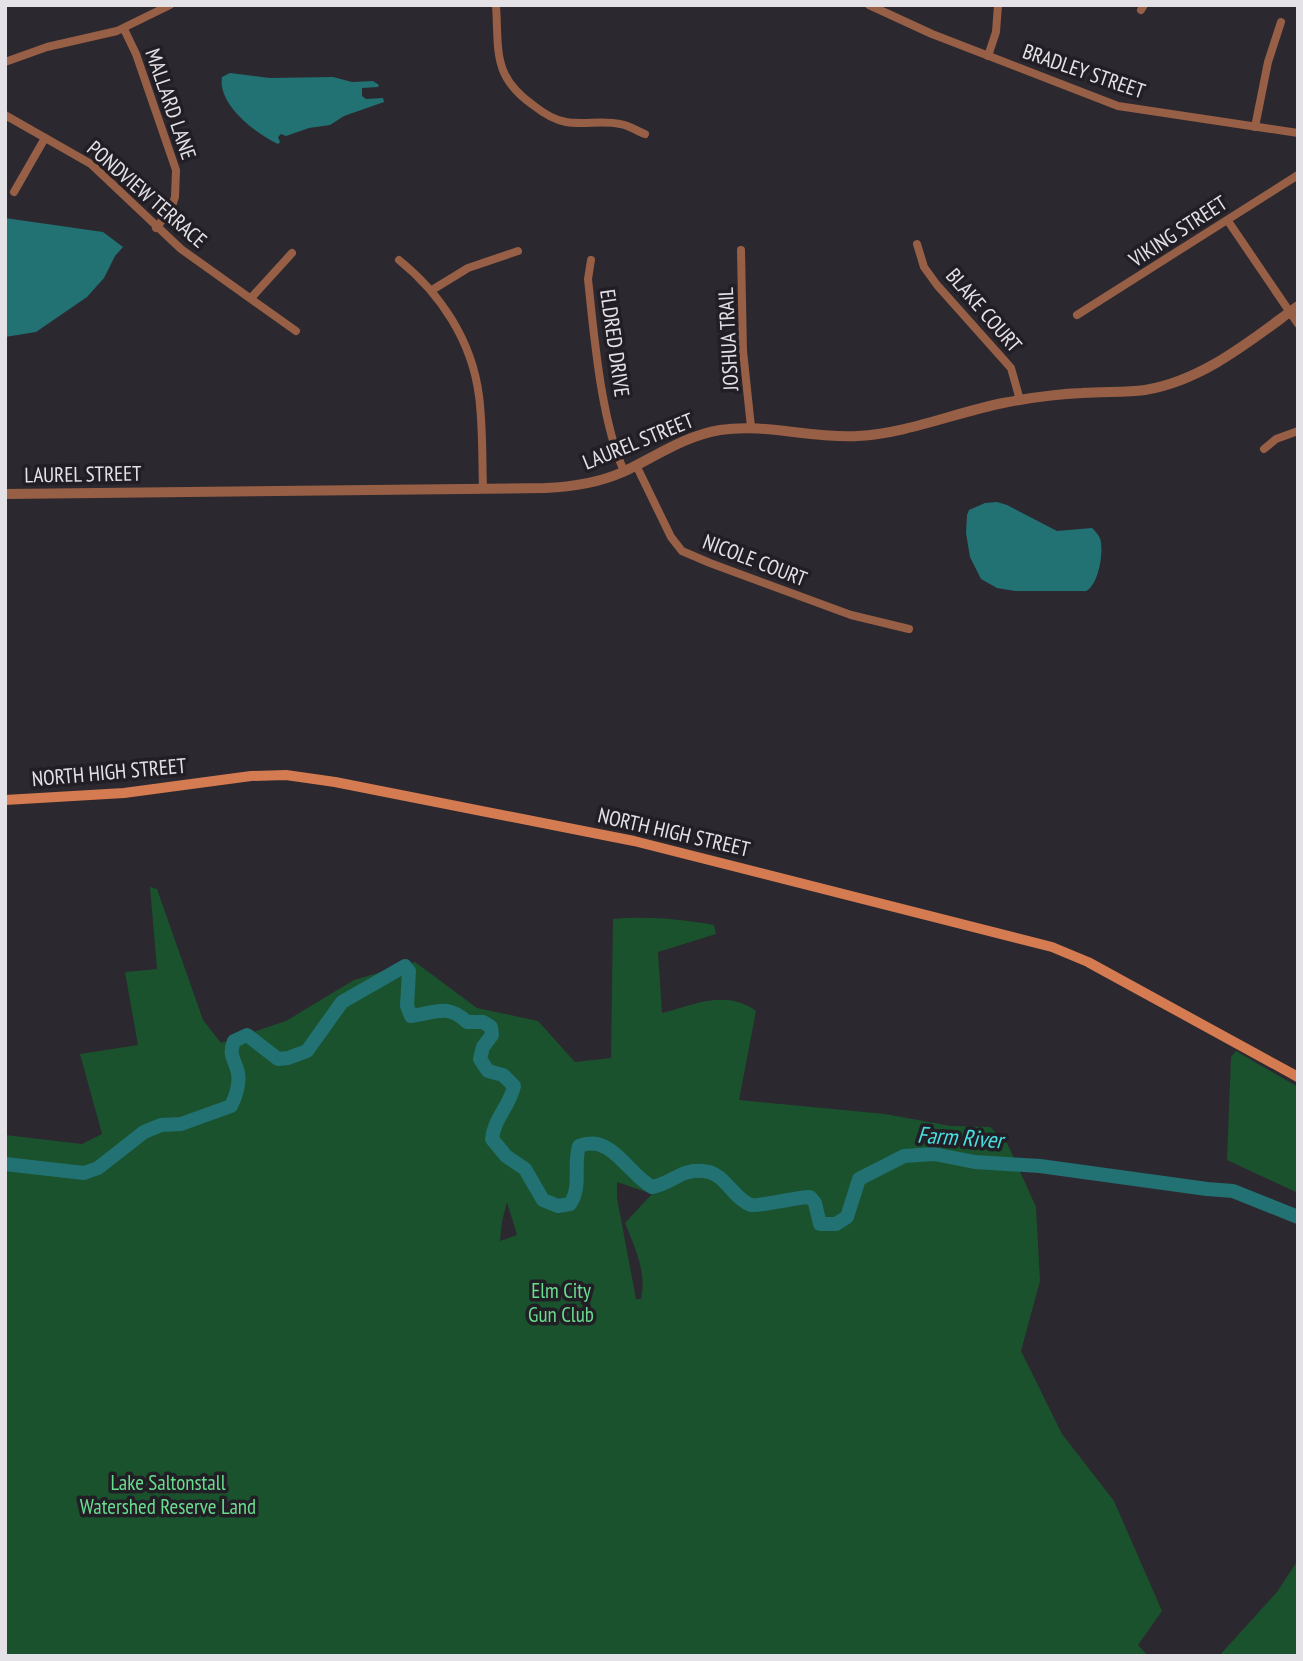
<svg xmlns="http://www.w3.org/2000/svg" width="1303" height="1661" font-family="'PT Sans Narrow',sans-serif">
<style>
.green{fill:#1a522e;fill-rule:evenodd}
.water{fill:#227273}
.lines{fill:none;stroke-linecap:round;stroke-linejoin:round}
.river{stroke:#227273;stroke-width:14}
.minor{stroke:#975f45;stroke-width:8}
.tertiary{stroke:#975f45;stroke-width:10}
.secondary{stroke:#d57b51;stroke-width:10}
.labels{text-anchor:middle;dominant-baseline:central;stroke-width:7;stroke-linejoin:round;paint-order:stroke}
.street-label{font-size:21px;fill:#e4e2e7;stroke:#221e25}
.park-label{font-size:21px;fill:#69dd8e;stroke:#221e25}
.water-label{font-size:23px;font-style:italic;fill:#48dfe1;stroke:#221e25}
</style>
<rect width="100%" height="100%" fill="#2c282f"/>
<g class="green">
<path d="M 150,887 L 157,889 L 203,1020 L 221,1043 L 286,1021 L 354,980 L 415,962 L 477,1008 L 538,1021 L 575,1062 L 611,1058 L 613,919 C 649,916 679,919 714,925 L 716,934 L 658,952 L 662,1013 C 695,1005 725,989 756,1011 L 739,1100 L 885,1114 L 951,1126 L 990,1127 L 1007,1143 L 1036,1207 L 1040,1281 L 1021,1351 L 1062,1434 L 1114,1501 L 1162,1611 L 1138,1645 L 1148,1656 L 5,1656 L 5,1135 L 82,1144 L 102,1134 L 80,1054 L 138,1045 L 125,972 L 157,969 ZM 617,1182 L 652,1194 L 625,1223 C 635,1248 647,1272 641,1299 L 636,1299 L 617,1198 ZM 507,1202 L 517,1235 L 500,1241 L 502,1221 Z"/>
<polygon points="1236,1051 1298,1087 1298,1193 1227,1160 1231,1057"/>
<polygon points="1298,1560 1298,1656 1219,1656 1277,1592"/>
</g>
<g class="water">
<path d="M 230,73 L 270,78 L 333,77 L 352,82 L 373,81 L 379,85 L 378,87 L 362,88 L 362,96 L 366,99 L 383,98 L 384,102 L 344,116 L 330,125 L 309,128 L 286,136 L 281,134 L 278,137 L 280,142 L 278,144 C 256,134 217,104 222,77 Z"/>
<polygon points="5,218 103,232 123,247 115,256 104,278 87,297 36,332 5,337"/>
<path d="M 997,502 L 1007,505 L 1057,531 L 1092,528 C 1096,532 1101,537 1101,543 C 1103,556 1098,585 1086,591 L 1015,591 L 997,588 L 981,579 L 970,557 L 966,533 L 967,515 L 969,510 L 985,503 Z"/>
</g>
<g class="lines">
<path class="river" d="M 5,1164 L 84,1173 L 98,1168 L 144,1132 L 161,1125 L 181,1124 L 231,1106 C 236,1096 240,1085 238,1073 C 235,1058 228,1057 234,1041 L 247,1035 L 278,1059 L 288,1058 L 307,1051 L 342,1002 L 405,966 L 409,971 L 407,1006 L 411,1016 C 435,1013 447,1003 467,1022 L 483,1022 L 491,1027 L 492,1035 L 483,1047 L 480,1059 L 488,1071 L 503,1075 L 514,1086 C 510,1106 494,1118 492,1139 L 506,1156 L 525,1169 L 543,1200 L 558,1206 L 570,1204 C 582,1187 573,1165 579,1146 C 611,1133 628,1174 652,1187 C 672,1184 679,1169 703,1171 C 725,1172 733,1199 751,1205 C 758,1207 797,1197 810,1197 L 815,1203 L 820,1224 L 836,1224 L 847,1217 L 859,1179 L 904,1156 L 934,1154 L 975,1162 L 1040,1166 L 1207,1189 L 1233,1191 L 1298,1217"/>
<g class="minor">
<path d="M 496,5 C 499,51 492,76 533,105 C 543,113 554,120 566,122 C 584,125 602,120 620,124 C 629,125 637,131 645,134"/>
<polyline points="869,5 932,34 1118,106 1298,133"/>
<polyline points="1141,10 1144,5"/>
<polyline points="124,29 136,54 176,170 175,197 171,209 156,228"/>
<polyline points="988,56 996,32 998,5"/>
<polyline points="5,62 47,47 117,31 170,5"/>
<polyline points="5,115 91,164 181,249 296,331"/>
<polyline points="1255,127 1268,62 1281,22"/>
<polyline points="14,192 45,138"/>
<polyline points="1228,221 1298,324"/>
<polyline points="917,244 924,267 937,285 1011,368 1020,400"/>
<polyline points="741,250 743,351 751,427"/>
<path d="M 399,260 C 441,294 472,341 479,396 C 483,427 482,458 483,489"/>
<path d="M 591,260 L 588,279 C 594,335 601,421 624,471"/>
<polyline points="432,290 468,268 518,251"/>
<polyline points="251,298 292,253"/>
<polyline points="1077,315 1298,175"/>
<polyline points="1264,449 1276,439 1298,431"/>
<polyline points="636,465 671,537 682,551 710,563 851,615 909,629"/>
</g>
<path class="tertiary" d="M 5,494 L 545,488 C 572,487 598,483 623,472 C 655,457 684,436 720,430 C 767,423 811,439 858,436 C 908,433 954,413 1003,403 C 1029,398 1055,394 1082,393 C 1103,391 1125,393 1145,390 C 1204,380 1251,340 1298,306"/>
<polyline class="secondary" points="5,800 124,793 251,776 286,775 335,782 634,841 1052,947 1088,962 1298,1077"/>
</g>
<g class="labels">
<g class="street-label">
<text transform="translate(1084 71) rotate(19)">BRADLEY STREET</text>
<text transform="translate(171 104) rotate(71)">MALLARD LANE</text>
<text transform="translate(147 194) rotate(41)">PONDVIEW TERRACE</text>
<text transform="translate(1178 231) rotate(-33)">VIKING STREET</text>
<text transform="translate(984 310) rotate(49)">BLAKE COURT</text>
<text transform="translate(728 339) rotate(-93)">JOSHUA TRAIL</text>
<text transform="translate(615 343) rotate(82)">ELDRED DRIVE</text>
<text transform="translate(638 441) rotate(-22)">LAUREL STREET</text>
<text transform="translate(83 474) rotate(-1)">LAUREL STREET</text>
<text transform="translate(755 560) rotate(21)">NICOLE COURT</text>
<text transform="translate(109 772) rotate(-5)">NORTH HIGH STREET</text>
<text transform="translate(674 832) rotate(13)">NORTH HIGH STREET</text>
</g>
<g class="park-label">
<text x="561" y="1290">Elm City<tspan x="561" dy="24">Gun Club</tspan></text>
<text x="168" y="1482">Lake Saltonstall<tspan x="168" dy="24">Watershed Reserve Land</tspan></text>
</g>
<g class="water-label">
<text transform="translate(960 1137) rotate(4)">Farm River</text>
</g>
</g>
<rect width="1303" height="1661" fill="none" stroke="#e4e2e7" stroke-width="14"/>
</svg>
